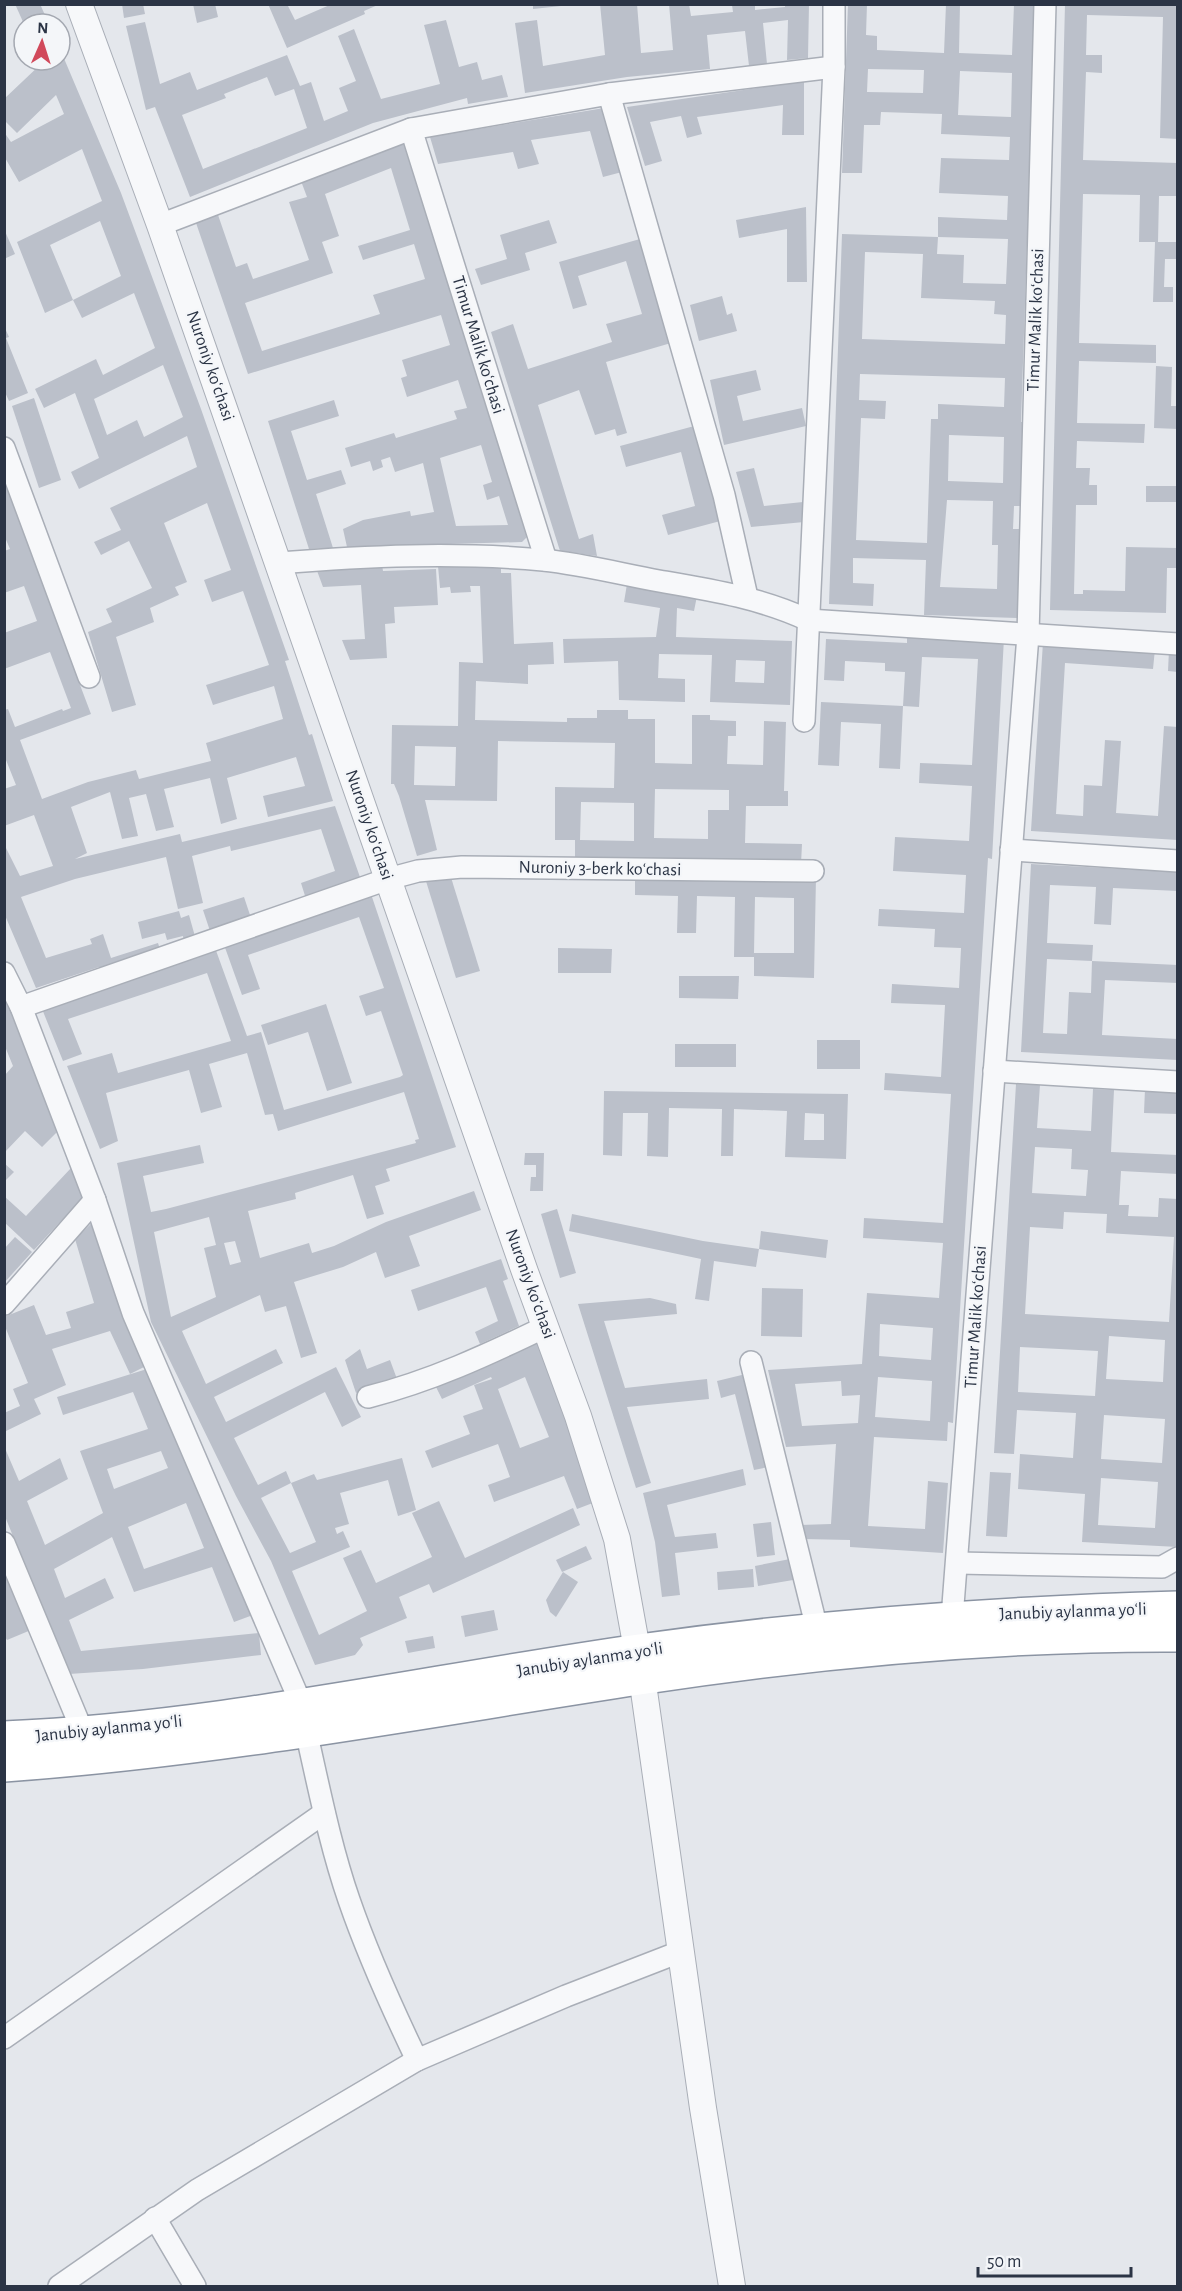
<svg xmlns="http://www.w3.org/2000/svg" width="1182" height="2291" font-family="'Alegreya Sans',sans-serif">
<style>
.building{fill:#bbc0ca;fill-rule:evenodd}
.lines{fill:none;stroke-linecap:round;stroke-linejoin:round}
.minor-casing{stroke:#a9aeb7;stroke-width:24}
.tertiary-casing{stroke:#a9aeb7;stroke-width:28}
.trunk-casing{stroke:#8b94a3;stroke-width:36}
.minor{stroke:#f7f8fa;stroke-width:21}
.tertiary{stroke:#f7f8fa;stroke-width:26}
.trunk{stroke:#fff;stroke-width:33}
.labels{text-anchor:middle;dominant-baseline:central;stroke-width:4.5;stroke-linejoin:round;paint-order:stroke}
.street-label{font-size:18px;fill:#2b3445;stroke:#f4f6f9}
</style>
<rect width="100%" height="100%" fill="#e4e7ec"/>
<g class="building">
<polygon points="15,4 40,4 49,24 24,24"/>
<polygon points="122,4 143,4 145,14 124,18"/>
<polygon points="193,4 215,4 218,17 197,23"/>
<polygon points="268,4 287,4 295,20 332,4 380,4 364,11 365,14 287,48"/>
<polygon points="533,4 561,4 561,6 533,9"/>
<polygon points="600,4 637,4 641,53 673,50 669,4 689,4 691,16 733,12 732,5 755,5 755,10 785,7 785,4 809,4 808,58 787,60 788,20 763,23 767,64 749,66 745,31 707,35 710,69 627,77 525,93 515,23 537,20 543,66 605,55"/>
<path d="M 848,4 L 867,4 L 866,35 L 877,36 L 877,50 L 944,53 L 946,4 L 960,4 L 959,53 L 1012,55 L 1014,4 L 1035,4 L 1021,422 L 1026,422 L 1023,506 L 1014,506 L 1013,529 L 1023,529 L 1022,546 L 1020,546 L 1017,618 L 924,615 L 926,560 L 853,558 L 853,583 L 874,584 L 873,606 L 829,604 L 842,234 L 938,237 L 938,217 L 1007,220 L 1008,196 L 939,193 L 941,158 L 1009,160 L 1010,137 L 941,134 L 942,114 L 881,112 L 880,125 L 864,125 L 862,173 L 842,173 ZM 868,69 L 924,70 L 923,93 L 867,92 ZM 960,71 L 1012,73 L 1011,117 L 958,115 ZM 938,237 L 1008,239 L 1006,284 L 963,283 L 964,255 L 937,254 ZM 865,252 L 923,254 L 921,298 L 995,301 L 994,314 L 1006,315 L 1005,344 L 862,339 ZM 860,374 L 1005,378 L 1004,407 L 938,404 L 938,419 L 931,419 L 927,543 L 856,540 L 861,418 L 885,419 L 886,401 L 859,400 ZM 949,435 L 1004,437 L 1003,483 L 948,481 ZM 947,500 L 993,501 L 992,545 L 998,545 L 997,589 L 940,587 Z"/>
<polygon points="1065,4 1178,4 1178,139 1160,138 1163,17 1087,15 1086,55 1102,55 1102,73 1086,72 1083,160 1178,163 1178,196 1159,196 1158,242 1178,242 1178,259 1165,259 1164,287 1173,287 1173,302 1153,302 1155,242 1139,242 1140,195 1083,194 1079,343 1156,345 1156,363 1079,361 1077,423 1145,424 1144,443 1077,441 1076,468 1090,468 1089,485 1097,485 1097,505 1076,505 1074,594 1083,594 1083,590 1125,591 1126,547 1178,548 1178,568 1167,568 1166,613 1050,610"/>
<path d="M 446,20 L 459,67 L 477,62 L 482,80 L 502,75 L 508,97 L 468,104 L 467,98 L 373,123 L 190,197 L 155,107 L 146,110 L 126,26 L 145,22 L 160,84 L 190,72 L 197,90 L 287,55 L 300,86 L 311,82 L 324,121 L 348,111 L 339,88 L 356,81 L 338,36 L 354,29 L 381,99 L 440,84 L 424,25 ZM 267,77 L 275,96 L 294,89 L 307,128 L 203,169 L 182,115 L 226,98 L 224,94 Z"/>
<path d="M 60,49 L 121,193 L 201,409 L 289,660 L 285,661 L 309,735 L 312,734 L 333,801 L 268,817 L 263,796 L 305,786 L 296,757 L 227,778 L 237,819 L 221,824 L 210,778 L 164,789 L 174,827 L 156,831 L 146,794 L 129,798 L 138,836 L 122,839 L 110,792 L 71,807 L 87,853 L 75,859 L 180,834 L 182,842 L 335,806 L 361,880 L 306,899 L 301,883 L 335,871 L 321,829 L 231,851 L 230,846 L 192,856 L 203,903 L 178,909 L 166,857 L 75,879 L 21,897 L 46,958 L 92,944 L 90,939 L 103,934 L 111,958 L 158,943 L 162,956 L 102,976 L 99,967 L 36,988 L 4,913 L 4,844 L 20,876 L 53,866 L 34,815 L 4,826 L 4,789 L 16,785 L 4,755 L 4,710 L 8,709 L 15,727 L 62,709 L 63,711 L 71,708 L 50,652 L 4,669 L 4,633 L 37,621 L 24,586 L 4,593 L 4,551 L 10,549 L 4,535 L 5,467 L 66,630 L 60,632 L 91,714 L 20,740 L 42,799 L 88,782 L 136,770 L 139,779 L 211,761 L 206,743 L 283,719 L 274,686 L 213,705 L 206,685 L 269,665 L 243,591 L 212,602 L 204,580 L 231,570 L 207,503 L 164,523 L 187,582 L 175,587 L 179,595 L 150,608 L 154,622 L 116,637 L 136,705 L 112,712 L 88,632 L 112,622 L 106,609 L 152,588 L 129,541 L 101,555 L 94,542 L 121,530 L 110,508 L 197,467 L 187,436 L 79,489 L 71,472 L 99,458 L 75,393 L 44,408 L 35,389 L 96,359 L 103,375 L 155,348 L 134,293 L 82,318 L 73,300 L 45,313 L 17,242 L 102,201 L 82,149 L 19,182 L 4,156 L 4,132 L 11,142 L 64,114 L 56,95 L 17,133 L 4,120 L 4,99 L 42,63 L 40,60 L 60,60 ZM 100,221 L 121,276 L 73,300 L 50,245 ZM 163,365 L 183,417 L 144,437 L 137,420 L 107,435 L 94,399 Z"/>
<polygon points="804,81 804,135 782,135 783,105 697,117 702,134 687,138 681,116 650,122 662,161 645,166 627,107"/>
<polygon points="604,108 622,172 603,177 590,131 531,140 539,164 518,169 513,152 438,164 430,137"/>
<path d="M 407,140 L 530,534 L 522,542 L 347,547 L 343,529 L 363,520 L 410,511 L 411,516 L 434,512 L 423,463 L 395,472 L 390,457 L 381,460 L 383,467 L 373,471 L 370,461 L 351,467 L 345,448 L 394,433 L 396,438 L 457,419 L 454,411 L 467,408 L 458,380 L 407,397 L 401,378 L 407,376 L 402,360 L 450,345 L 441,315 L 248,374 L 195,220 L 217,212 L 236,267 L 247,263 L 253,279 L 309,260 L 289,202 L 307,197 L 301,181 ZM 391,168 L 410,230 L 358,246 L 363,260 L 414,244 L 425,279 L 373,295 L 380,314 L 262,351 L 245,303 L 333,273 L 322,242 L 339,236 L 325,194 ZM 481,445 L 492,482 L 483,485 L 487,500 L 499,496 L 508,525 L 456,526 L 440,458 Z"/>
<polygon points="806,207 807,282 787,282 787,229 739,238 736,220"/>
<polygon points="549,220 557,243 525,253 530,270 481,285 475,269 507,259 500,235"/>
<polygon points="4,229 15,254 4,259"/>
<polygon points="640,239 671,343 606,362 627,433 617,436 615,429 595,435 579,390 538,405 579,539 593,534 597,556 560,551 491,332 513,324 528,369 612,342 606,324 642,314 626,261 578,276 587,305 573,309 559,262"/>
<polygon points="722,296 727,315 732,313 737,331 699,341 690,305"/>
<polygon points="4,326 9,337 6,338 28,393 9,401 4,390"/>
<polygon points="1156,366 1172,367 1171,406 1178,406 1178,429 1154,428"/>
<polygon points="756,370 761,390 737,396 743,421 802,408 806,426 724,445 710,380"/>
<polygon points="34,398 61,480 39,488 12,406"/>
<polygon points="334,400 339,416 291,431 307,480 341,470 346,484 316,494 333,548 309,549 268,421"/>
<polygon points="698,425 724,520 668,535 662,515 695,506 681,452 626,467 620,446"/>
<polygon points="754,468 764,506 803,502 804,522 751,527 736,472"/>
<rect x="1146" y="486" width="32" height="16"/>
<path d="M 501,563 L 501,573 L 511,573 L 514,644 L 553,642 L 554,664 L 528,665 L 528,684 L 476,681 L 475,720 L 567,722 L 567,718 L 597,718 L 597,710 L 628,710 L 628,719 L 655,719 L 655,763 L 692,764 L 692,715 L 710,715 L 710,720 L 736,721 L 736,736 L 728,736 L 727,764 L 763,765 L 764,721 L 786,722 L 784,791 L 788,791 L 788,806 L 746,806 L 745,843 L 802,844 L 801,864 L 575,860 L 575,840 L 555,840 L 555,787 L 614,788 L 615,743 L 498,741 L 497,801 L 425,800 L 437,850 L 417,856 L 399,796 L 394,784 L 391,784 L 392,725 L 458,726 L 459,662 L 483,663 L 480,586 L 470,586 L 471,592 L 451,593 L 450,587 L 440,588 L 438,566 ZM 415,746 L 456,747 L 455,786 L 414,785 ZM 655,789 L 729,790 L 729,810 L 708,810 L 708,839 L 654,838 ZM 581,802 L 634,803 L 634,841 L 580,840 Z"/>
<polygon points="382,565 383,571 436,569 438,605 394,607 395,623 385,624 387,658 350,660 342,640 365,639 361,585 323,587 316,568"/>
<path d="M 627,584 L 697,596 L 694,611 L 677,608 L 676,637 L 792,641 L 790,705 L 710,702 L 712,655 L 659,654 L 658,678 L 685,679 L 685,702 L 619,700 L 618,661 L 564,663 L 563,639 L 656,637 L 660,608 L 624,602 ZM 736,660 L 765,661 L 764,683 L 735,682 Z"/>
<path d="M 907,633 L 1004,638 L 992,859 L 988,858 L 953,1423 L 948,1422 L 947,1441 L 874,1437 L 871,1482 L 868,1526 L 925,1529 L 928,1481 L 948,1483 L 943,1553 L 850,1547 L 850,1540 L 803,1539 L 800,1525 L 831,1524 L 836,1444 L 786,1447 L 768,1370 L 862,1364 L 867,1293 L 939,1298 L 943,1243 L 863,1238 L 864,1218 L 943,1223 L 951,1094 L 884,1090 L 885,1073 L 941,1077 L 945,1005 L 891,1003 L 892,984 L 959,988 L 961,948 L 934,947 L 935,929 L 878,926 L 879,909 L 964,913 L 966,875 L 893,871 L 895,837 L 969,841 L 972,786 L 919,783 L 920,763 L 972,765 L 978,659 L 922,657 L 919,707 L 903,706 L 905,672 L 885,671 L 885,663 L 845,661 L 844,681 L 824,680 L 826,639 L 907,643 ZM 880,1324 L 933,1328 L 931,1360 L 879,1356 ZM 878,1377 L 932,1381 L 930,1421 L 875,1417 ZM 841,1381 L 842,1396 L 860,1395 L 858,1423 L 802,1426 L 795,1384 Z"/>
<polygon points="1043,642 1155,649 1153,669 1065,663 1056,814 1083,816 1084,785 1102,786 1105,740 1121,741 1116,813 1158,816 1164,726 1178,727 1178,840 1031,831"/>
<polygon points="1169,650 1178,651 1178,672 1168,671"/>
<polygon points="821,702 903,706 900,769 879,768 881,724 841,722 839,766 818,765"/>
<polygon points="1031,864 1178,872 1178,891 1113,888 1111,925 1094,924 1096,887 1050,885 1047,943 1093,945 1092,961 1047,959 1043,1033 1067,1034 1069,992 1091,993 1092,961 1178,965 1178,983 1105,980 1102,1035 1178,1039 1178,1060 1021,1052"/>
<polygon points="449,871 480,971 456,978 425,878"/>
<path d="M 635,874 L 816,877 L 814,978 L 754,976 L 754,957 L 734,957 L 735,897 L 697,896 L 696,933 L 677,933 L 678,896 L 635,895 ZM 755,897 L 794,898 L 794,953 L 754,953 Z"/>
<path d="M 370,891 L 456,1147 L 386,1169 L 390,1181 L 375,1186 L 384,1214 L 367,1219 L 353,1175 L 295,1193 L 296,1199 L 248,1211 L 260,1258 L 309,1243 L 312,1253 L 334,1246 L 386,1222 L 474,1191 L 481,1210 L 409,1236 L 420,1266 L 385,1278 L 376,1252 L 343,1267 L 294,1282 L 317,1353 L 301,1358 L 286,1306 L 265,1312 L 260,1295 L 182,1331 L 206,1384 L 276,1349 L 283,1363 L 214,1397 L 226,1422 L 336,1367 L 361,1417 L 342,1427 L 325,1392 L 234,1438 L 258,1485 L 286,1471 L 291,1483 L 261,1498 L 290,1553 L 316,1542 L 291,1483 L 314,1474 L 317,1480 L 402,1458 L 416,1510 L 398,1516 L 388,1480 L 340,1493 L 349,1524 L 335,1528 L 337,1534 L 343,1531 L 350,1547 L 292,1571 L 319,1635 L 367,1611 L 343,1558 L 361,1550 L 376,1583 L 432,1557 L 412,1513 L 439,1501 L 465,1558 L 573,1508 L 580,1525 L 433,1593 L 429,1584 L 399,1597 L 407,1618 L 360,1638 L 363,1645 L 355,1655 L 315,1665 L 271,1561 L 236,1496 L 151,1322 L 117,1163 L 200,1145 L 204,1163 L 143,1176 L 151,1212 L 166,1209 L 416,1143 L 415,1140 L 419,1139 L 404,1092 L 278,1131 L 273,1114 L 265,1115 L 247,1053 L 209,1064 L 222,1107 L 201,1113 L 189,1070 L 106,1093 L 118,1141 L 100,1149 L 67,1066 L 112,1053 L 118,1073 L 231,1041 L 207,973 L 68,1019 L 82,1054 L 63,1061 L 40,1004 L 214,945 L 247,1036 L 261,1032 L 284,1110 L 400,1077 L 403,1075 L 381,1011 L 366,1016 L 359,996 L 384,988 L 359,917 L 248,955 L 260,989 L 242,995 L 223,942 ZM 209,1217 L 216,1245 L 204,1248 L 216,1297 L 171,1317 L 154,1232 ZM 235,1241 L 241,1262 L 230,1265 L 224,1243 Z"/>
<polygon points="244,897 251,918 210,931 203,910"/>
<polygon points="179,911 181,918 189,915 196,940 184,943 183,936 167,940 165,933 142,939 138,922"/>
<polygon points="558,948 612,949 611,973 558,973"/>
<polygon points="679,976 739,976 738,999 679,998"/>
<polygon points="4,995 57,1132 42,1147 25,1131 5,1152 5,1075 13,1066 4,1044"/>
<polygon points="326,1004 352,1083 327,1091 308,1032 268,1045 261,1025"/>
<rect x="817" y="1040" width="43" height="29"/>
<rect x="675" y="1044" width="61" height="23"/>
<path d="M 1016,1084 L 1040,1085 L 1037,1128 L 1091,1131 L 1093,1089 L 1114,1090 L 1111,1152 L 1178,1155 L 1178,1174 L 1121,1171 L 1119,1205 L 1129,1205 L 1128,1216 L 1158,1217 L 1159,1198 L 1178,1199 L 1178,1547 L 1082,1542 L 1085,1494 L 1018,1489 L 1020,1454 L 1073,1458 L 1076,1413 L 1017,1410 L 1014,1454 L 994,1453 ZM 1035,1147 L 1072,1149 L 1071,1169 L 1088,1170 L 1086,1196 L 1032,1193 ZM 1064,1212 L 1107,1214 L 1106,1233 L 1174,1237 L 1169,1322 L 1025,1314 L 1030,1227 L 1063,1229 ZM 1109,1336 L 1165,1340 L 1163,1382 L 1106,1379 ZM 1020,1347 L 1098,1351 L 1095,1396 L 1018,1392 ZM 1104,1415 L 1165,1419 L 1162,1463 L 1101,1459 ZM 1101,1478 L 1158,1482 L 1155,1528 L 1098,1525 Z"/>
<polygon points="1145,1089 1178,1090 1178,1114 1144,1113"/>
<path d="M 604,1091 L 848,1094 L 846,1159 L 785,1157 L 787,1111 L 734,1109 L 733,1156 L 721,1156 L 722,1109 L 669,1108 L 668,1157 L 647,1156 L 648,1113 L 623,1113 L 622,1156 L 603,1155 ZM 805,1113 L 824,1114 L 824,1140 L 804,1140 Z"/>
<polygon points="525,1153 544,1153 543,1191 530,1191 531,1177 536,1177 536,1165 524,1165"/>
<polygon points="4,1163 14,1172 4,1182"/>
<polygon points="72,1167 86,1194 34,1250 4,1222 4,1196 26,1216"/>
<polygon points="557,1209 576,1273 560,1278 541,1214"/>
<polygon points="572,1214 703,1241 759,1249 756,1267 714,1261 709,1301 695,1299 701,1259 569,1231"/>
<polygon points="94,1221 121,1312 146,1366 130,1374 110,1331 52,1349 66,1385 34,1399 41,1414 4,1432 4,1413 20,1406 13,1389 28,1383 4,1324 4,1317 34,1305 46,1335 71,1328 66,1312 94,1303 75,1239"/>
<polygon points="761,1231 828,1240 826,1258 759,1249"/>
<polygon points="15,1237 32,1252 4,1283 4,1249"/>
<polygon points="501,1259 508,1279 503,1281 519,1326 480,1344 475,1332 498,1321 486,1287 418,1311 411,1290"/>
<polygon points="762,1288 803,1289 802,1337 761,1336"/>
<polygon points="650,1298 676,1304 677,1314 604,1321 625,1388 707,1379 709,1399 627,1407 651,1483 636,1488 578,1304"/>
<path d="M 535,1336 L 598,1501 L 577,1509 L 564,1476 L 494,1502 L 488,1485 L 510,1477 L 498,1444 L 432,1468 L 425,1451 L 470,1434 L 463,1416 L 483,1409 L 474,1385 L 492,1379 L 491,1377 L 442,1399 L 435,1385 ZM 525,1377 L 549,1437 L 520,1448 L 498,1389 Z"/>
<polygon points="360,1349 367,1369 390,1360 397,1379 356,1393 345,1360"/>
<path d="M 147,1369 L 174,1435 L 178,1434 L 253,1615 L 234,1622 L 212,1567 L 134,1592 L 112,1537 L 54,1569 L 65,1598 L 105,1578 L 114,1598 L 69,1620 L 81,1651 L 259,1633 L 261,1655 L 143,1669 L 69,1674 L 4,1514 L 4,1446 L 19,1481 L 60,1458 L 68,1479 L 27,1501 L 45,1545 L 103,1513 L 80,1451 L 148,1429 L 133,1392 L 63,1415 L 57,1397 ZM 161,1451 L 168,1468 L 114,1489 L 107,1469 ZM 186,1503 L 204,1548 L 144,1569 L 128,1527 Z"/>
<polygon points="750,1373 773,1466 754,1470 735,1394 721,1398 717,1381"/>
<polygon points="743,1469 746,1485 667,1505 675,1537 716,1533 718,1548 675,1553 680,1595 662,1597 655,1542 643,1493"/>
<polygon points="990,1472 1011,1473 1007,1537 986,1536"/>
<polygon points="771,1522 775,1555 757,1557 753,1524"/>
<polygon points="586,1546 592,1559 562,1572 556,1560"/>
<polygon points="795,1558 799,1579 758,1586 755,1566"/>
<polygon points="4,1568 31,1630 7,1640 4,1635"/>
<polygon points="753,1569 754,1587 718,1590 717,1572"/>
<polygon points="563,1572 578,1582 556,1617 550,1612 546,1600"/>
<polygon points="494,1610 498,1630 465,1637 461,1616"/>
<polygon points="433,1636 435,1648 408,1653 405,1641"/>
</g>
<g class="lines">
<g class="minor-casing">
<g id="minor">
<polyline points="609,94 724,495 747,597"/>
<polyline points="411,129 546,560"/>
<polyline points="160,225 411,129 609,94 834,67"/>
<polyline points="4,448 89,677"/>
<path d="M 279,563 C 366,556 455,552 543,560 C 582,564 621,574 659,581 C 711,590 761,598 808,620 L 1178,644"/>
<polyline points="804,721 834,67 834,4"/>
<polyline points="1011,850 1178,861"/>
<polyline points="4,973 21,1007 95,1200 133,1313 302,1706"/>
<polyline points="21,1007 388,879 418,871 462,867 813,871"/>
<polyline points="994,1071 1178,1082"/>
<polyline points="4,1304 95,1200"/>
<polyline points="751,1362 817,1629"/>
<path d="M 368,1397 C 431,1381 487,1355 545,1327"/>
<polyline points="4,1543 84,1735"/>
<polyline points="958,1563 1162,1567 1178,1558"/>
<polyline points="952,1618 1028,635 1045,4"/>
<path d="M 306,1731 C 319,1788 330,1845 349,1900 C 368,1955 392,2008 417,2060"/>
<polyline points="4,2038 324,1813"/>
<polyline points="155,2218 195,2286"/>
<polyline points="59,2286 197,2190 417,2060 566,1996 682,1951"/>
</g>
</g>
<g class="tertiary-casing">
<polyline id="tertiary" points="79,4 160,225 525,1272 578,1416 617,1539 642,1677 703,2108 732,2286"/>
</g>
<g class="trunk-casing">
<g id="trunk">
<path d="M 4,1738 C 218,1729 428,1681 639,1651 C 818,1626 997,1613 1178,1608"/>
<path d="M 4,1765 C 218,1750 428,1710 639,1678 C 817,1651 998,1634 1178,1635"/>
</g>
</g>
<use href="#minor" class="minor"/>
<use href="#tertiary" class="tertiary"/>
<use href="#trunk" class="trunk"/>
</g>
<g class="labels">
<g class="street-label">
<text transform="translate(1036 320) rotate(-88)">Timur Malik koʻchasi</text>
<text transform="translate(478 345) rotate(73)">Timur Malik koʻchasi</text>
<text transform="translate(210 366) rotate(71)">Nuroniy koʻchasi</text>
<text transform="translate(369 825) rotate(71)">Nuroniy koʻchasi</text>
<text transform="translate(600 869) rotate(1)">Nuroniy 3-berk koʻchasi</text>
<text transform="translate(530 1284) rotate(70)">Nuroniy koʻchasi</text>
<text transform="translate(976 1317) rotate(-86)">Timur Malik koʻchasi</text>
<text transform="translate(1073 1612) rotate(-2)">Janubiy aylanma yoʻli</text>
<text transform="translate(590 1660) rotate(-9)">Janubiy aylanma yoʻli</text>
<text transform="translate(109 1729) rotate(-6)">Janubiy aylanma yoʻli</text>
</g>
</g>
<rect width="1182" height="2291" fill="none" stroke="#2b3445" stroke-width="12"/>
<g transform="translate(42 42) rotate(3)"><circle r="28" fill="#f4f6f9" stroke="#a4a8b1" stroke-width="1.5"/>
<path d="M0-4.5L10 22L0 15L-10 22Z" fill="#d1495b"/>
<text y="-9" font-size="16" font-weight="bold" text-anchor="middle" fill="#2b3445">N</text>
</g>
<path d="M978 2267v9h153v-9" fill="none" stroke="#2b3445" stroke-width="3"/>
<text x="987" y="2267" font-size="18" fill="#2b3445" stroke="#f4f6f9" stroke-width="4.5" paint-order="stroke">50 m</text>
</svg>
